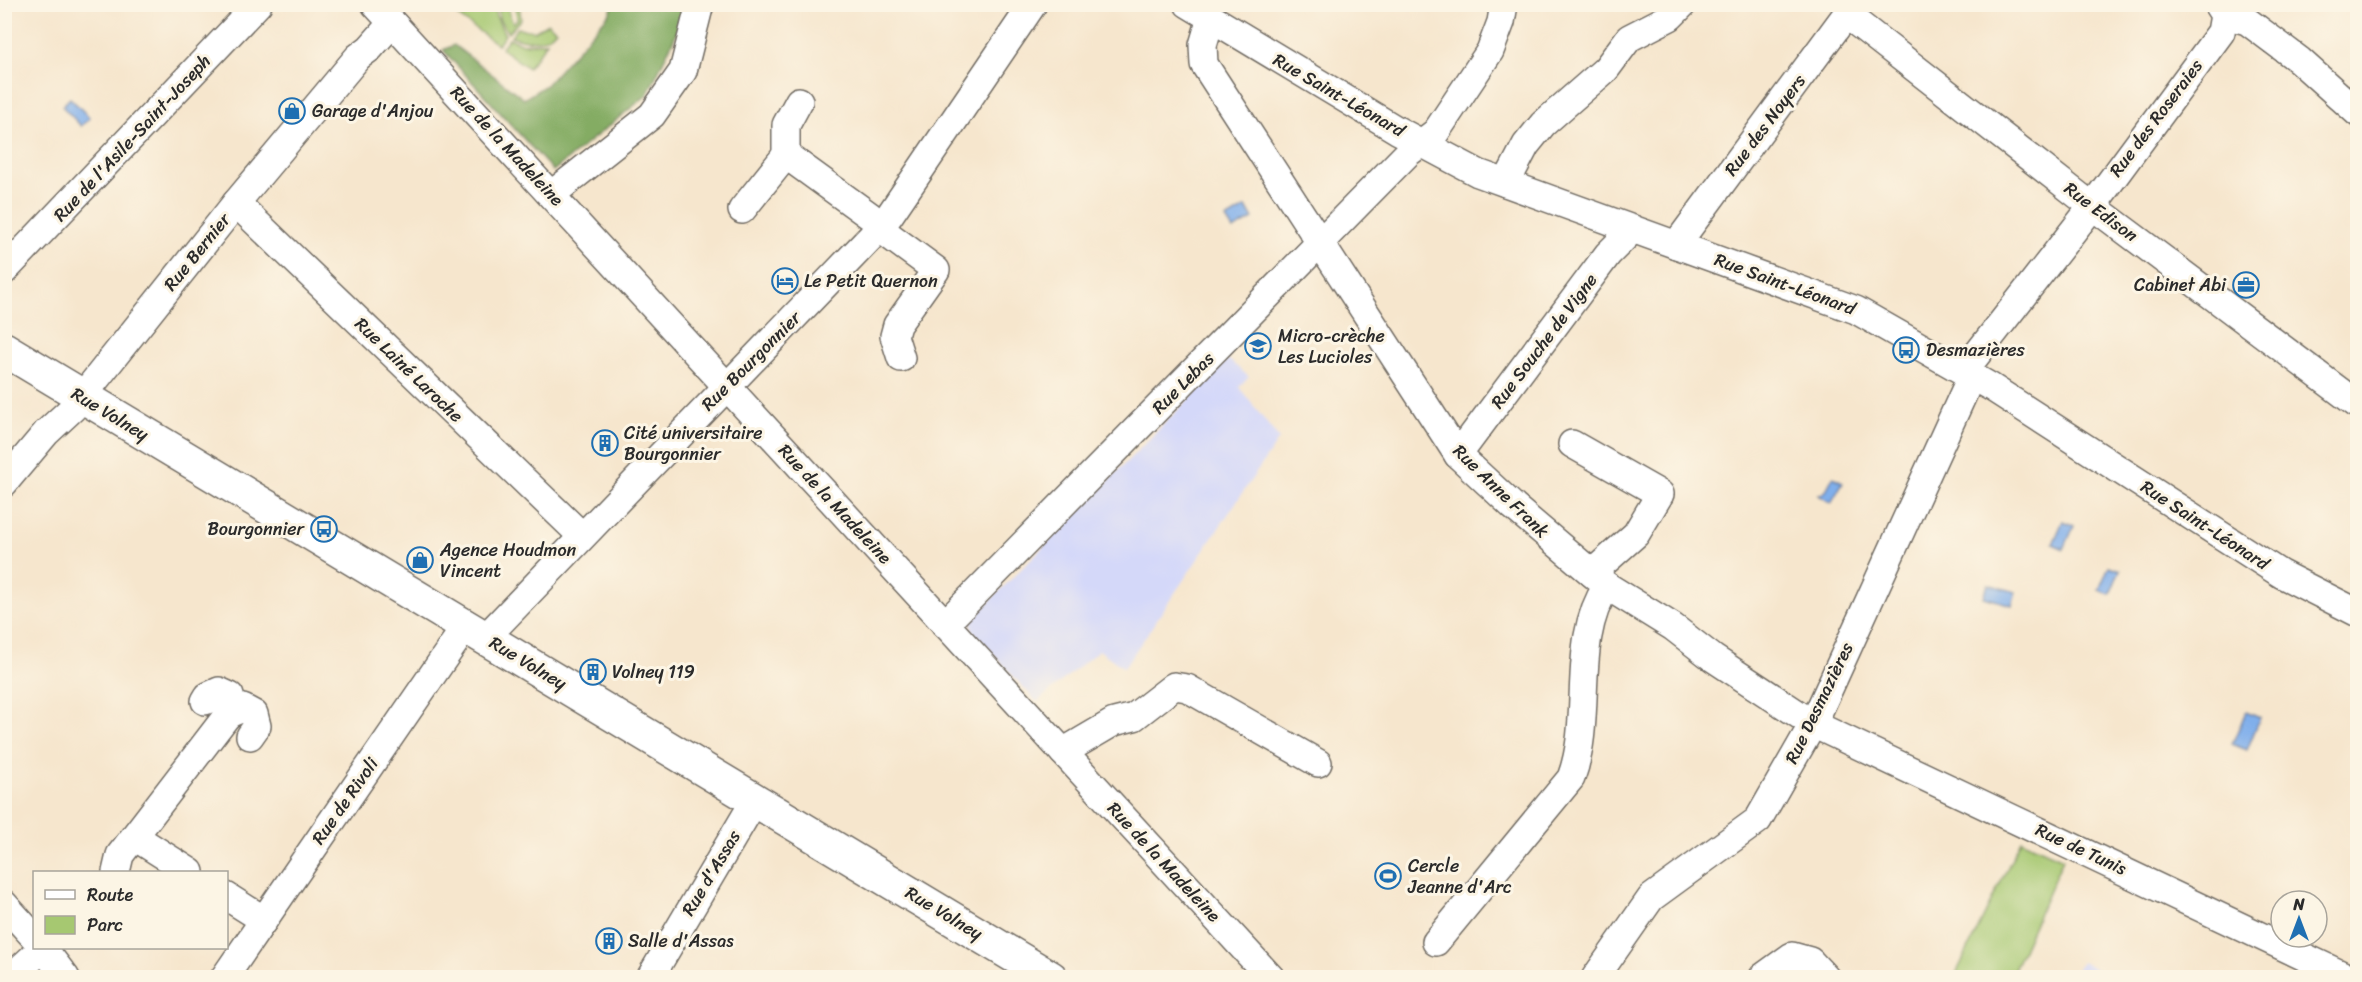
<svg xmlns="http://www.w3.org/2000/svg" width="2362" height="982" font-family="Sriracha,sans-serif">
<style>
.built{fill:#d4d8f9}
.green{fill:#a6c871;stroke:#687a4e;stroke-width:1.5}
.forest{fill:#84ac63;stroke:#586c47;stroke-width:1.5}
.water{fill:#80afeb;stroke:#566d8b;stroke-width:1.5}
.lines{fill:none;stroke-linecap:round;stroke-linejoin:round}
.minor-casing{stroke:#726c64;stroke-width:30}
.major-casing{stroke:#726c64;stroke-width:36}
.minor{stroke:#fff;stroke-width:27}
.major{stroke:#fff;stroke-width:33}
.labels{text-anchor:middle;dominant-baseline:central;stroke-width:6;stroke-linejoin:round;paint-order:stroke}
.street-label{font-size:18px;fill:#2b2b2b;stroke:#fcf5e5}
.poi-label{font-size:18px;fill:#2b2b2b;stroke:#fcf5e5;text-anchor:start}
</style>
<rect width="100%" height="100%" fill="#fcf5e5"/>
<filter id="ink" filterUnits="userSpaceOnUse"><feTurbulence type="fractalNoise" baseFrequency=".0167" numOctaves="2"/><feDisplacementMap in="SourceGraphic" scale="12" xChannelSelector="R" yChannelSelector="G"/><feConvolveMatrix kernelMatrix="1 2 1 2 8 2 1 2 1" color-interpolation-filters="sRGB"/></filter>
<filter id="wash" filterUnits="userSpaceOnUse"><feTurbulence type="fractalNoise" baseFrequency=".008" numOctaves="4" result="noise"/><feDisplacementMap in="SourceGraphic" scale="24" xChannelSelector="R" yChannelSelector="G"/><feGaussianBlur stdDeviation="1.35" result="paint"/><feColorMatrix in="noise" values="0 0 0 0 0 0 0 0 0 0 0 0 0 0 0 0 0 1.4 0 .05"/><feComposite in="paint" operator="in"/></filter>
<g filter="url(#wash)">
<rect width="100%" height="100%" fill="#f6e6cd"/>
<g class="built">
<polygon points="1228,359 1249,377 1239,387 1279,439 1124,668 1099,650 1037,702 972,631 971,620"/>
<polygon points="2081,961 2096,969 2115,977 2073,977"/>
</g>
<g class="green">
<polygon points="450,5 496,5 496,16 505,35 498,45 447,8"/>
<polygon points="499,5 510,5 509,13 513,23 517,19 515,5 519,5 521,19 508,33 499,19"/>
<path d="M 548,23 L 556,30 C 545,44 526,42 511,36 L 517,28 L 534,31 Z"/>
<polygon points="509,38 522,44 547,42 528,68 501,48"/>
<polygon points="2021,840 2063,859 2011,977 1955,976"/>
</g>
<polygon class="forest" points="613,5 690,5 647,95 553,171 443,50 454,45 524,99 546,85 610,13"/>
<g class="water">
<polygon points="70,98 90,118 81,126 62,106"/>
<polygon points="1246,207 1253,219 1233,230 1226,219"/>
<polygon points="1833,477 1843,482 1831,503 1819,495 1825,492"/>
<polygon points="2063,521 2074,526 2064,549 2053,544"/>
<polygon points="2109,566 2120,570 2110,594 2099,590"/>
<polygon points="1988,584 2016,592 2012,605 1984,597"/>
<polygon points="2246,712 2260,718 2247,750 2232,744"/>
</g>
</g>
<g filter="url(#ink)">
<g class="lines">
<g class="minor-casing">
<g id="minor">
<polyline points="375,4 1271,978"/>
<polyline points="1188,4 1397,130 1478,173 1856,310 1991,387 2281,574 2358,613"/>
<polyline points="1847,15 2079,196 2358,405"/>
<polyline points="2224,15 2247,21 2299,60 2358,113"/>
<polyline points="1211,18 1203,45 1204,64 1458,455 1514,507 1607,586 1673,627 1713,658 1813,724 2349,978"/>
<polyline points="786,155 786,125 799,101"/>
<polyline points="1506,183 1526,145 1543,124 1606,69 1629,38 1670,17 1683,4"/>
<polyline points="552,194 652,115 683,71 700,4"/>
<polyline points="236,203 582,536"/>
<polyline points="742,210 786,155 870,216"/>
<polyline points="879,228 936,270 897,325 894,336 901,358"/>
<polyline points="1676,245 1854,4"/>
<polyline points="4,271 258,4"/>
<polyline points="1964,371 2088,212 2221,32 2224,15 2217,4"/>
<polyline points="1572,444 1660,494 1636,534 1592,573"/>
<polyline points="1458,455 1608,254 1633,229"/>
<polyline points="4,483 46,433 73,408 236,203 358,57 370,48 392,23"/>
<polyline points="945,624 1408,153 1436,132 1490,51 1501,22 1504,4"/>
<polyline points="486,637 871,237 889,216 1033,4"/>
<polyline points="231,713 243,708 254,714 257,726 250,736"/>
<polyline points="1063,752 1114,722 1134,717 1174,686 1187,688 1318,763"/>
<polyline points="135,837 190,872"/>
<polyline points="116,872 120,855 233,708 230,696 219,691 208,696 205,701"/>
<polyline points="226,896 264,920"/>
<polyline points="4,904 34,937"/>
<path d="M 1436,942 L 1571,778 C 1594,717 1570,641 1607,586"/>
<polyline points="1763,977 1792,956 1810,961 1826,978"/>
<polyline points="10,978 43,948 66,978"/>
<polyline points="224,978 466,626"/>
<polyline points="650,978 755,800"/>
<polyline points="1595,978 1651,898 1758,820 1813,724 1972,375"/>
</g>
</g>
<g class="major-casing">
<polyline id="major" points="4,349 1051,978"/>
</g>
<use href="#minor" class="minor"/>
<use href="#major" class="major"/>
</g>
</g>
<defs>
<g id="shop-ring" transform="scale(1.35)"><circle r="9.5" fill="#fcf5e5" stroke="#1f6fb2" stroke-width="1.5"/><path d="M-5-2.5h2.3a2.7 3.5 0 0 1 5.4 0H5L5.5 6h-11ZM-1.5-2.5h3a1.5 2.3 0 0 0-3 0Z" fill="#1f6fb2"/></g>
<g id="hotel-ring" transform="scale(1.35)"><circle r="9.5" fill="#fcf5e5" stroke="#1f6fb2" stroke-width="1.5"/><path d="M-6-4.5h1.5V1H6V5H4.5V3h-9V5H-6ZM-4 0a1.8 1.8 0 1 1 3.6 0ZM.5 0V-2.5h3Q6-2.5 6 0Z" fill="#1f6fb2"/></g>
<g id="office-ring" transform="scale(1.35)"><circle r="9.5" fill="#fcf5e5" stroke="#1f6fb2" stroke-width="1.5"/><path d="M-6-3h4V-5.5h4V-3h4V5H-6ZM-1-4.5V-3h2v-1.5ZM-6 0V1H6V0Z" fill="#1f6fb2"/></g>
<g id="school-ring" transform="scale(1.35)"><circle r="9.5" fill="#fcf5e5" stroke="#1f6fb2" stroke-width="1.5"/><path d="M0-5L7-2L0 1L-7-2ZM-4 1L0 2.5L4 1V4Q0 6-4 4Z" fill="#1f6fb2"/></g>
<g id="bus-ring" transform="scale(1.35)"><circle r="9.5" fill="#fcf5e5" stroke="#1f6fb2" stroke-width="1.5"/><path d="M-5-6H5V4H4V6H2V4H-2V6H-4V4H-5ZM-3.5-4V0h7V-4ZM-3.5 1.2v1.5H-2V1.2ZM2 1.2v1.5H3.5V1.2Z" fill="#1f6fb2"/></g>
<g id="building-ring" transform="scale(1.35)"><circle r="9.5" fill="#fcf5e5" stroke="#1f6fb2" stroke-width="1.5"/><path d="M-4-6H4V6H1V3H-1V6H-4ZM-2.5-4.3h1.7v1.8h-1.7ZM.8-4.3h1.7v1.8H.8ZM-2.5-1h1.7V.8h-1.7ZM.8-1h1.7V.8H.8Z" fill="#1f6fb2"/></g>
<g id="stadium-ring" transform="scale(1.35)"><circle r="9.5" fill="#fcf5e5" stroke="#1f6fb2" stroke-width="1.5"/><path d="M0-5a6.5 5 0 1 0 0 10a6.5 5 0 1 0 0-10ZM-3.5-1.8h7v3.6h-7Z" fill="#1f6fb2"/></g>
</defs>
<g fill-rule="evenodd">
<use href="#shop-ring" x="292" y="111"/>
<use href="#hotel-ring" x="785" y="281"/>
<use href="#office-ring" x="2246" y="285"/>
<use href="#school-ring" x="1258" y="346"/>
<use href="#bus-ring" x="1906" y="350"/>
<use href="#building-ring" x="605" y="443"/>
<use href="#bus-ring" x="324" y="529"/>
<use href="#shop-ring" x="420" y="560"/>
<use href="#building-ring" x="593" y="672"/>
<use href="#stadium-ring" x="1388" y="876"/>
<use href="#building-ring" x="609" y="941"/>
</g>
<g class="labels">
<g class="street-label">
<text transform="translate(1339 95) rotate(30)">Rue Saint-Léonard</text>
<text transform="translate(2156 118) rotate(-53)">Rue des Roseraies</text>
<text transform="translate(1765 125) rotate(-53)">Rue des Noyers</text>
<text transform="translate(132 138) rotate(-47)">Rue de l'Asile-Saint-Joseph</text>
<text transform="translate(507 146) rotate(47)">Rue de la Madeleine</text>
<text transform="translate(2101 212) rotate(37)">Rue Edison</text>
<text transform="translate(197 252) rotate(-51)">Rue Bernier</text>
<text transform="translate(1785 284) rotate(20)">Rue Saint-Léonard</text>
<text transform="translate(1544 341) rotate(-53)">Rue Souche de Vigne</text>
<text transform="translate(751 361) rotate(-45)">Rue Bourgonnier</text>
<text transform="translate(409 370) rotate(44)">Rue Lainé Laroche</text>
<text transform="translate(1183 383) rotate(-45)">Rue Lebas</text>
<text transform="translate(110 414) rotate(31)">Rue Volney</text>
<text transform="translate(1501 491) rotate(44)">Rue Anne Frank</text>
<text transform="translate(835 504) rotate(47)">Rue de la Madeleine</text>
<text transform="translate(2205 525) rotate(33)">Rue Saint-Léonard</text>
<text transform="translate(528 663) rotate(31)">Rue Volney</text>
<text transform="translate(1819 703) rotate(-64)">Rue Desmazières</text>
<text transform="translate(345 801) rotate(-55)">Rue de Rivoli</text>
<text transform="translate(2081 849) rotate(25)">Rue de Tunis</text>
<text transform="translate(1164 862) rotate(47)">Rue de la Madeleine</text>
<text transform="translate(711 873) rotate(-59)">Rue d'Assas</text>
<text transform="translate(944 913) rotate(31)">Rue Volney</text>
</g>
<g class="poi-label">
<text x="312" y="111">Garage d'Anjou</text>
<text x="804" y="281">Le Petit Quernon</text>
<text x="2226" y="285" text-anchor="end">Cabinet Abi</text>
<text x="1278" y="336">Micro-crèche<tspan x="1278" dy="21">Les Lucioles</tspan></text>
<text x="1926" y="350">Desmazières</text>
<text x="624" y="433">Cité universitaire<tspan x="624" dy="21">Bourgonnier</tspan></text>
<text x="304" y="529" text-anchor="end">Bourgonnier</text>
<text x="440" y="550">Agence Houdmon<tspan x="440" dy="21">Vincent</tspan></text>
<text x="612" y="672">Volney 119</text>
<text x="1408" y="866">Cercle<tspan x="1408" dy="21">Jeanne d'Arc</tspan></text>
<text x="628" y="941">Salle d'Assas</text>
</g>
</g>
<rect width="2362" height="982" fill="none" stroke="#fcf5e5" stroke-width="24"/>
<rect x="33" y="871" width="195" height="78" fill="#fcf5e5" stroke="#a8a49b" stroke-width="1.5"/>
<rect x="45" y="890" width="30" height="9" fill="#ffffff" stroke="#a8a49b" stroke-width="1.5"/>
<text x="87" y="901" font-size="18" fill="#2b2b2b">Route</text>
<rect x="45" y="916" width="30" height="18" fill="#a6c871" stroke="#a8a49b" stroke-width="1.5"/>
<text x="87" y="931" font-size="18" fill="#2b2b2b">Parc</text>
<g transform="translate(2299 919)"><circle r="28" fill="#fcf5e5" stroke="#a8a49b" stroke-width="1.5"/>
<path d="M0-4.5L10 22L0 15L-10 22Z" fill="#1f6fb2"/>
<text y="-9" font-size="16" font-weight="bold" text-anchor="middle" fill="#2b2b2b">N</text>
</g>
</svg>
